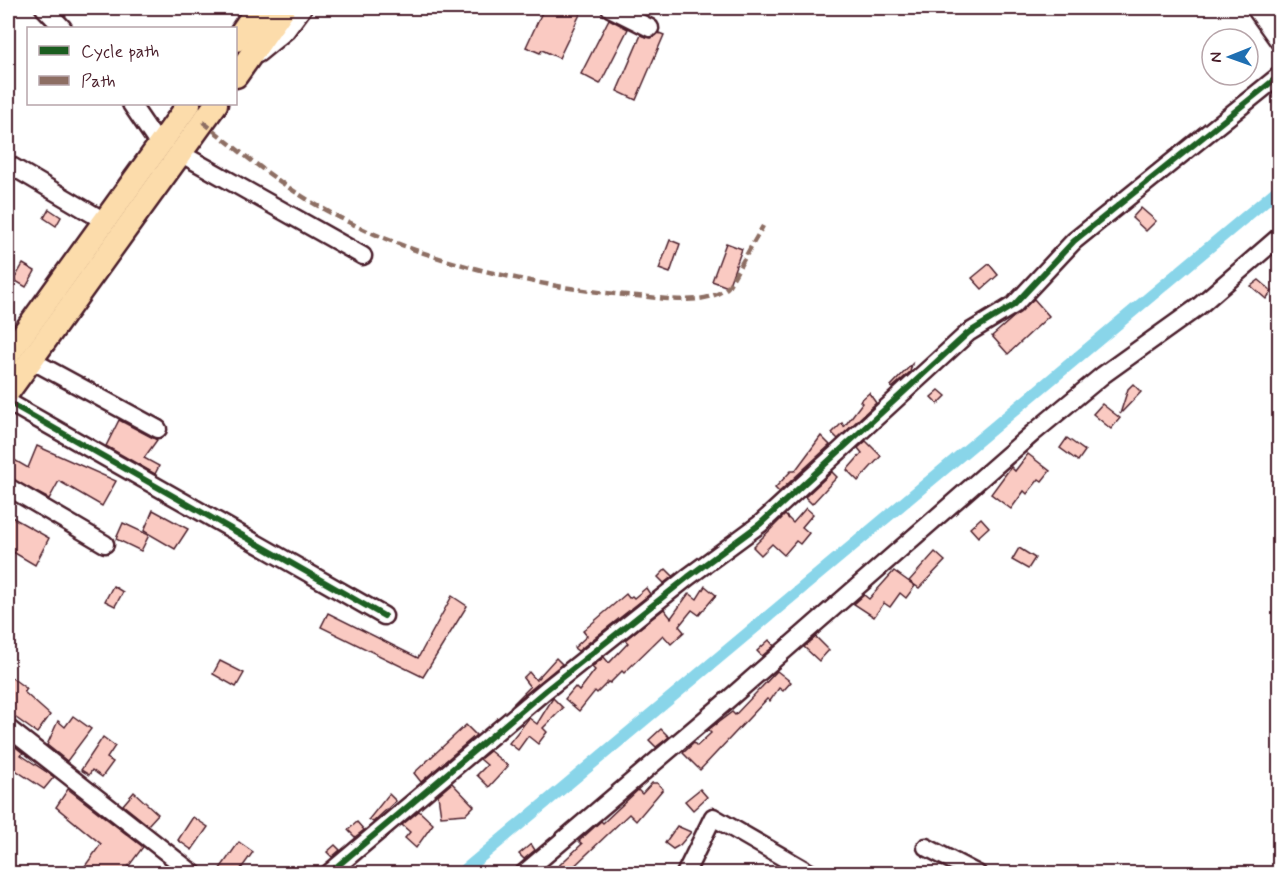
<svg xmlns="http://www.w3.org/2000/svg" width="1287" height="881" font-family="Mynerve,sans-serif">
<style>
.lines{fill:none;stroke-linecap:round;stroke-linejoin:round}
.canal{stroke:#89d5e9;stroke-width:12}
.building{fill:#facac2;stroke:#4a1f2b;stroke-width:1.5}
.minor-casing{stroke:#4a1f2b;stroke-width:21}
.highway-casing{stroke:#4a1f2b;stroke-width:27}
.minor{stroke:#fff;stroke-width:16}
.highway{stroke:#fcdcab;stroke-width:22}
.quiet{stroke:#8d6e63;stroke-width:4.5;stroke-dasharray:9 4.5;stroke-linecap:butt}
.cycleway-casing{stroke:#fff;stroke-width:10}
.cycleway{stroke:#1b5e20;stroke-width:6}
</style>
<rect width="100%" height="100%" fill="#fff"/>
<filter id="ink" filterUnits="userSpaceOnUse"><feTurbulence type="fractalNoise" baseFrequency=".0167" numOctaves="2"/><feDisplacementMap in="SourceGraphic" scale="12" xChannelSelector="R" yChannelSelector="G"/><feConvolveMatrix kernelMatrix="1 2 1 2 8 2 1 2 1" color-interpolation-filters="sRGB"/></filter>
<g filter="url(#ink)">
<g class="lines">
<polyline class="canal" points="460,874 1280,188"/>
</g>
<g class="building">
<polygon points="544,8 583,8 559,58 542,50 540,53 526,47"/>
<polygon points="609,19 628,29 600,84 581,74"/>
<polygon points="659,33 664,35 636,100 617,91 641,35 651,38"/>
<polygon points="1141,208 1156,221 1146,231 1132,218"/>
<polygon points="49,209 61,217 56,226 44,218"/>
<polygon points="670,240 680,244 670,273 659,269"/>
<polygon points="726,243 742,249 728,287 712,281"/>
<polygon points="23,264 35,271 26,287 14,280"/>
<polygon points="989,264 998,275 982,289 972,278"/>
<polygon points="1259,280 1272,291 1266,299 1251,286"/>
<polygon points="1034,299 1049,316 1008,354 992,336"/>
<polygon points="912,364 910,372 892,388 891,386"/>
<polygon points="1133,384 1141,392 1120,414 1128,389"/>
<polygon points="939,390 946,396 938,404 931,397"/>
<polygon points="869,393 876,403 838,439 832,433 842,423 844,427 862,403 860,401"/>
<polygon points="1102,404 1120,418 1111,429 1093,414"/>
<polygon points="119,420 157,440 144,458 159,466 155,474 106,446"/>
<polygon points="821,436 830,445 779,492 775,488 791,471 795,471"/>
<polygon points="1067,438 1085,451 1078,461 1060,448"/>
<polygon points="866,441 881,456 858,481 847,470 862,453 858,448"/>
<polygon points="37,446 116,481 102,506 59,481 49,499 8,477 8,465 11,458 28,468"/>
<polygon points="1028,454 1050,471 1042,481 1039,479 1027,494 1024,491 1011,509 991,494 1011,467 1015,471"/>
<polygon points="832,472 837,477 812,504 805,497"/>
<polygon points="806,508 813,514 802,527 809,533 800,544 796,541 784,555 772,544 761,555 753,547 785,515 793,523"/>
<polygon points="153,510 188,529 175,549 144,531"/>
<polygon points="8,515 49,538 35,565 8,549"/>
<polygon points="981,518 989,527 978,537 970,528"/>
<polygon points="123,523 149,535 141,551 116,539"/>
<polygon points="1019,548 1035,558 1028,569 1012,560"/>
<polygon points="935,552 945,561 919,588 909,581"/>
<polygon points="666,569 673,576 664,583 658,577"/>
<polygon points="894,571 915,586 906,598 900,593 890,607 884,603 874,617 854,604 864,595 869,599"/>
<polygon points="113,586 123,592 115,606 105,601"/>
<polygon points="705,586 716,595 699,615 692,610 679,626 684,632 671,644 663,635 624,673 622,671 610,683 608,682 597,693 595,691 579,711 565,699 575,687 579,691 595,670 592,667 604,657 609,663 628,643 625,640 664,609 671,618 689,593 697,599"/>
<polygon points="646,588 650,594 578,651 574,648 587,636 583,631 626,594 629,598 632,596 634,598"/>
<polygon points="452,596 467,606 423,677 321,627 328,613 418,658"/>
<polygon points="816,637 829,650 819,661 804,647"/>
<polygon points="769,640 774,646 762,656 757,651"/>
<polygon points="556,658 562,664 510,707 530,687 523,678 529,672 536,680"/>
<polygon points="220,661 244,673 236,687 213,674"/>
<polygon points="777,671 791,682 783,691 779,688 770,701 767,699 700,770 683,753 694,743 697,746 711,733 708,730 732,712 735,715"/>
<polygon points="8,675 27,689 24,692 50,715 37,733 16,718 8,718"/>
<polygon points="553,698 563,708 543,728 547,732 538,744 528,736 518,750 509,743 529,718 537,724"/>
<polygon points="73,716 91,729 67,761 47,745 58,721 65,727"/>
<polygon points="466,725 476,735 421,782 414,773"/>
<polygon points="661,729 669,737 656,747 649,740"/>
<polygon points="103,737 115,746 107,758 113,762 102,777 92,770 89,775 81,770"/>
<polygon points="8,741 23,753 21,755 54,777 44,789 8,765"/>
<polygon points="490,751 508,766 489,787 477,775 487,765 480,759"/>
<polygon points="452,783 474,806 466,814 441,816 438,795"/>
<polygon points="652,783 657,783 663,789 636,821 629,814 567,873 551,873 582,844 579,841 601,821 603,823 638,790 642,794"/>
<polygon points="68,789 143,847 128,867 137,873 80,873 101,844 56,807"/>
<polygon points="700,789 707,797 693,810 685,801"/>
<polygon points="134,792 158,814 148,825 123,805"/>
<polygon points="389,794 396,801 373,822 369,819"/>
<polygon points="419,811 433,824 416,848 405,838 410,832 402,825"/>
<polygon points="193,817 208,827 192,850 178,840"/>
<polygon points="357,822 364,830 355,837 348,830"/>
<polygon points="677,826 691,832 680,845 673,849 665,843"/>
<polygon points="239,842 253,852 238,873 217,873"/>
<polygon points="531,844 535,850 524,859 519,854"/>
<polygon points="335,845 340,850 332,857 327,852"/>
</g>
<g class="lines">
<g class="minor-casing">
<g id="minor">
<polyline points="44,8 63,28"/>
<polyline points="610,8 650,28"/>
<polyline points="1255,8 1280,43"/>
<polyline points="258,54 286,31 303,8"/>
<polyline points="131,104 159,145"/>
<polyline points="180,153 363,256"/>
<polyline points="8,164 106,222"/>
<polyline points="31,360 158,429"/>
<polyline points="8,402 384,616"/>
<polyline points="8,487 105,544"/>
<polyline points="8,728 194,874"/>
<polyline points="926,847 978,874"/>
<polyline points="328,874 546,690 688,577 760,524 968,333 1014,305 1074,241 1280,75"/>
<polyline points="523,874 722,705 1033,433 1103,375 1198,307 1280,236"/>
<polyline points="685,874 713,817 812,874"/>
</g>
</g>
<g class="highway-casing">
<g id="highway">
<polyline points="236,40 258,8"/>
<polyline points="236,76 284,8"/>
<polyline points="8,355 189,104"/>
<polyline points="8,392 216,104"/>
</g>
</g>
<use href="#minor" class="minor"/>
<use href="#highway" class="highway"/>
<path class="quiet" d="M 203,122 C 240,152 278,183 320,207 C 413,260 531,287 637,296 C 665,298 705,307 728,287 L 763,226"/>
<g class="cycleway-casing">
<g id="cycleway">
<polyline points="8,402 384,616"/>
<polyline points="328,874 546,690 688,577 760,524 968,333 1014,305 1074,241 1280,75"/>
</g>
</g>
<use href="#cycleway" class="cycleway"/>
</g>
</g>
<rect width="1287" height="881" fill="none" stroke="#fff" stroke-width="30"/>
<rect x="15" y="15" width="1257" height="851" fill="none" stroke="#4a1f2b" stroke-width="2" filter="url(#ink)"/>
<rect x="27" y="27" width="210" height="78" fill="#ffffff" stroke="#b7a5aa" stroke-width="1.5"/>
<rect x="39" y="46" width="30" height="9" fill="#1b5e20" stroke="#b7a5aa" stroke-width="1.5"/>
<text x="81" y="57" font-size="18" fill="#4a1f2b">Cycle path</text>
<rect x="39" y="76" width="30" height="9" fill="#8d6e63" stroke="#b7a5aa" stroke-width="1.5"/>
<text x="81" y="87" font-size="18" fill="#4a1f2b">Path</text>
<g transform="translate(1230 57) rotate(269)"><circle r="28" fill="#ffffff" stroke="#b7a5aa" stroke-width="1.5"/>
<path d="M0-4.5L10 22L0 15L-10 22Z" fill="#1f6fb2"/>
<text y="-9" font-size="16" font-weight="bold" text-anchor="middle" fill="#4a1f2b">N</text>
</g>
</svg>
